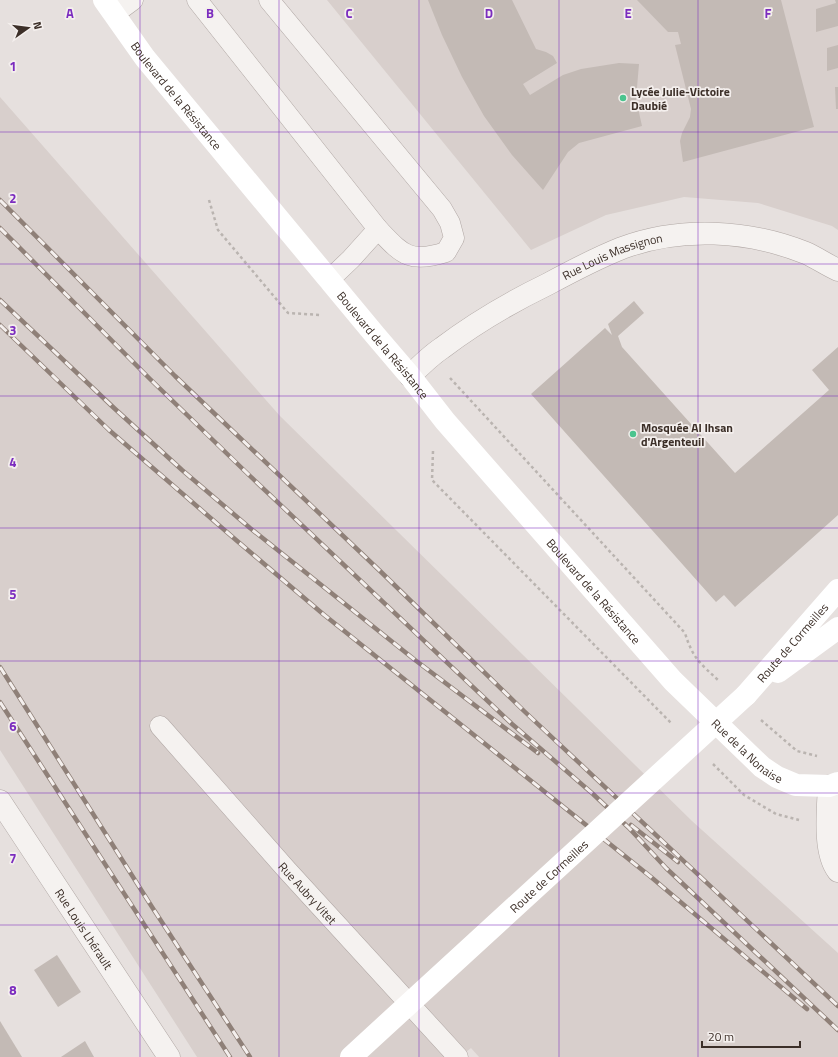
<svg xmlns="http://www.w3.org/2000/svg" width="838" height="1057" font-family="'Titillium Web',sans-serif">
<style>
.built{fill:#d8cfcc}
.building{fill:#c3bab5}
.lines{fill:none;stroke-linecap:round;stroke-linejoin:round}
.lane-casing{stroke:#b0a7a4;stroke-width:21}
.street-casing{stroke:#b0a7a4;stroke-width:23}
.path{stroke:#bab4b0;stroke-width:2.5;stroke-dasharray:3 3;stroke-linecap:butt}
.lane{stroke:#f5f2f0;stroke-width:20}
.street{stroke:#f5f2f0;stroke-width:22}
.secondary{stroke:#fff;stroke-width:22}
.rail-casing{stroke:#8f8078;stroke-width:4.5}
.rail{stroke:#f4efed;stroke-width:3;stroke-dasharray:9;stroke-linecap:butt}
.secondary-bridge{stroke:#fff;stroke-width:22}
.grid{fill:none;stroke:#7b2cbf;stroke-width:1;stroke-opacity:0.55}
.poi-dot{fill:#4ac48e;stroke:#f4efed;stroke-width:1.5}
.labels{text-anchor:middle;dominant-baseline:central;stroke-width:3.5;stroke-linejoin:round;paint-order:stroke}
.poi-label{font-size:12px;font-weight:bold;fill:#3c2f28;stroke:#f4efed;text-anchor:start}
.street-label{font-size:12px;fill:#3c2f28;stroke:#f4efed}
.grid-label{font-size:13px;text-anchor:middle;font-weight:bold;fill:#7b2cbf;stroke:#f4efed;stroke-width:3.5;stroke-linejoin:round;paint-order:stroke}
</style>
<rect width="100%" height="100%" fill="#e6e0de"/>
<g class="built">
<polygon points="327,0 838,0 838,230 832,226 758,203 684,197 606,215 531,250"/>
<polygon points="0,97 280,416 692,821 838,953 838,1057 479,1057 471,1048 460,1057 197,1057 0,750"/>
</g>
<g class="building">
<polygon points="428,0 512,0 536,49 546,52 553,56 557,63 523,84 530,95 563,75 581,69 619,63 639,64 636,99 642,126 579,143 568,152 543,190 512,155 484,116 462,77 442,35"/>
<polygon points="637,0 781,0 814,127 683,162 680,141 682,133 690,117 691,109 675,45 681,44 678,32 668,32"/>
<polygon points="835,0 838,0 838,26 816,32 816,9 836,3"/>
<polygon points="838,45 838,68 827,71 827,48"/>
<polygon points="835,87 838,87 838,109 836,109"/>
<polygon points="634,301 644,313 618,336 622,347 735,473 829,390 812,370 838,347 838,515 735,607 724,595 716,602 531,394 605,328 612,335 608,324"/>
<polygon points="57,955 81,992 58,1007 34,970"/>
<polygon points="0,1021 22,1057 0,1057"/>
<polygon points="85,1041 94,1057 61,1057"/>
</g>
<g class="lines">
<g class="lane-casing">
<g id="lane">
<path d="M 197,0 L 378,229 C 402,254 409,264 446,252 L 454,238 L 450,223 L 442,209 L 269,0"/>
<polyline points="114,14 133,0"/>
<polyline points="329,280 351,259 378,229"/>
<path id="s1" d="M 160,726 L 286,869 L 458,1057"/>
</g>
</g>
<g class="street-casing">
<g id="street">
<path id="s2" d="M 410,376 C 420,366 430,356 442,348 C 475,323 511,302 548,284 C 572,271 597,258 622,248 C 681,226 748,230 806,253 C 817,258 827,265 838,270"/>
<path d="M 829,786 C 828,809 823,852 838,871"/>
<path id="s3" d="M 0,801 L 169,1057"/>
</g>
</g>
<g class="path">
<polyline points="209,200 218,230 288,313 321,315"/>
<path d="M 450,378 L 685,633 C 693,659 700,663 719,681"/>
<polyline points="433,451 432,480 672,724"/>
<polyline points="761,720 797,751 817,756"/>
<polyline points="713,764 744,795 776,814 799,820"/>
</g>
<use href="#lane" class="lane"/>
<use href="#street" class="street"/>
<g class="secondary">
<path id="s4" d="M 104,0 L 145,58 L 375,335 L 410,376 L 445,421 L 673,681 L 762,767 L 777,777 L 796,785 L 829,786 L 838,783"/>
<polyline points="778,672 838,628"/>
<path id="s5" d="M 746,695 L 838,590"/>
</g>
<g class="rail-casing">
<g id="rail">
<polyline points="0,200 175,376 379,570 524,711 838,1006"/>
<polyline points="0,228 150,379 250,476 512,724 593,794 629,828 666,868 838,1030"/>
<polyline points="0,300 114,408 182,470 250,528 415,660 538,753"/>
<polyline points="0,325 109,430 236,540 323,614 651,877 807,1009"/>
<polyline points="0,667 152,907 250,1057"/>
<polyline points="0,702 230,1057"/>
<polyline points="631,825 678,862"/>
</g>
</g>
<use href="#rail" class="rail"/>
<path class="secondary-bridge" id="s6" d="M 351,1057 L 746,695"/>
</g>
<path class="grid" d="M 140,0 L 140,1057M 279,0 L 279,1057M 419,0 L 419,1057M 559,0 L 559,1057M 698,0 L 698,1057M 0,132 L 838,132M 0,264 L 838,264M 0,396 L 838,396M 0,528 L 838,528M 0,661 L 838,661M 0,793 L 838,793M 0,925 L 838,925"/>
<g class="poi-dot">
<circle cx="623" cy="98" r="4"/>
<circle cx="633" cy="434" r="4"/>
</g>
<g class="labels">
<g class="poi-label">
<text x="631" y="91">Lycée Julie-Victoire<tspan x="631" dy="14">Daubié</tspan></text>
<text x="641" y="427">Mosquée Al Ihsan<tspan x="641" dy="14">d'Argenteuil</tspan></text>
</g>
<g class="street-label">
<text stroke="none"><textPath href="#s4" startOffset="120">Boulevard de la Résistance</textPath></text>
<text stroke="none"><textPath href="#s2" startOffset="237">Rue Louis Massignon</textPath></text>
<text stroke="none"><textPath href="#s4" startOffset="444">Boulevard de la Résistance</textPath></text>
<text stroke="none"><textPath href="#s4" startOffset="768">Boulevard de la Résistance</textPath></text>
<text stroke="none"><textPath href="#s5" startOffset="70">Route de Cormeilles</textPath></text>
<text stroke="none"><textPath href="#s4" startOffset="990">Rue de la Nonaise</textPath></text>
<text stroke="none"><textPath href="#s6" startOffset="268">Route de Cormeilles</textPath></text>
<text stroke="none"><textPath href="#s1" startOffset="223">Rue Aubry Vitet</textPath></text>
<text stroke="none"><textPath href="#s3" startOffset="153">Rue Louis Lhérault</textPath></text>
</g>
</g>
<g class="grid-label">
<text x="70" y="18">A</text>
<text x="210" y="18">B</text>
<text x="349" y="18">C</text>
<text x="489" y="18">D</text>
<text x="628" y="18">E</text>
<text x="768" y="18">F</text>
<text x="13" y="71">1</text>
<text x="13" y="203">2</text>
<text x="13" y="335">3</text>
<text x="13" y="467">4</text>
<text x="13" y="599">5</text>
<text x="13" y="731">6</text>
<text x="13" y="863">7</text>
<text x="13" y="995">8</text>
</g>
<g transform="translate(28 28) rotate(76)" stroke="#f4efed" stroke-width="3" paint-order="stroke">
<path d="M0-3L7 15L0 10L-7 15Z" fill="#3c2f28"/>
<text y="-6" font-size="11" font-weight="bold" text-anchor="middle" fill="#3c2f28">N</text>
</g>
<path d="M702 1041v6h98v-6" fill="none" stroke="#3c2f28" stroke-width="2"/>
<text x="708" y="1041" font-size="12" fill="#3c2f28" stroke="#f4efed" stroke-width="3" paint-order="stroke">20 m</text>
</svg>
